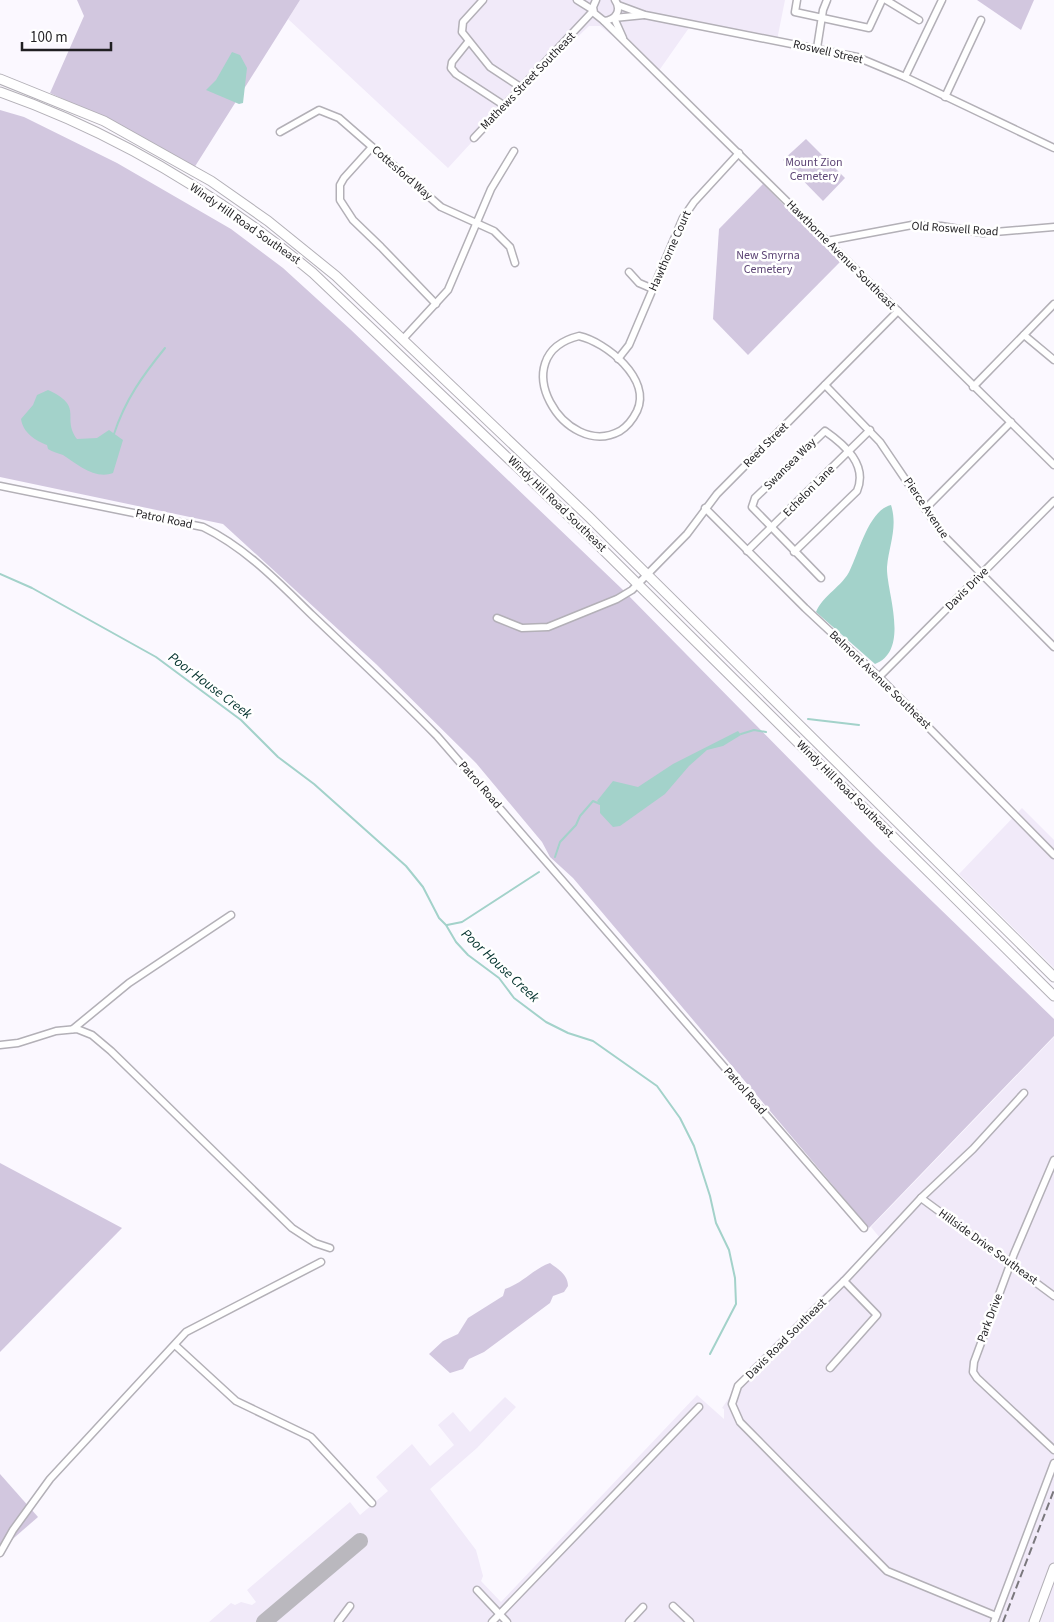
<svg xmlns="http://www.w3.org/2000/svg" width="1054" height="1622" font-family="'Source Sans 3',sans-serif">
<style>
.built{fill:#f1eaf9}
.green{fill:#d2c7df}
.water{fill:#a3d2ca}
.lines{fill:none;stroke-linecap:round;stroke-linejoin:round}
.stream{stroke:#a3d2ca;stroke-width:2}
.taxiway{stroke:#bab8be;stroke-width:16}
.minor-casing{stroke:#b3b0b7;stroke-width:9}
.major-casing{stroke:#b3b0b7;stroke-width:11}
.minor{stroke:#fff;stroke-width:6}
.major{stroke:#fff;stroke-width:9}
.rail{stroke:#7a787d;stroke-width:2;stroke-dasharray:8 4;stroke-linecap:butt}
.labels{text-anchor:middle;dominant-baseline:central;stroke-width:5;stroke-linejoin:round;paint-order:stroke}
.street-label{font-size:12px;fill:#201f22;stroke:#fff}
.park-label{font-size:12px;fill:#5d4575;stroke:#fff}
.water-label{font-size:14px;font-style:italic;fill:#02312c;stroke:#fff}
</style>
<rect width="100%" height="100%" fill="#fbf8ff"/>
<g class="built">
<polygon points="300,0 785,0 777,40 691,25 658,72 600,26 589,26 505,106 448,168 288,19"/>
<polygon points="1022,808 1054,840 1054,968 959,874"/>
<polygon points="1054,1037 1054,1622 209,1622 231,1603 235,1605 241,1602 252,1605 256,1602 247,1590 350,1502 360,1515 388,1491 376,1477 412,1444 430,1466 454,1445 438,1425 453,1412 470,1432 505,1397 516,1407 477,1448 430,1489 476,1550 483,1576 481,1581 501,1602 697,1395 724,1419 724,1409 722,1408 750,1367 880,1238 871,1227"/>
</g>
<g class="green">
<polygon points="77,0 300,0 194,168 115,123 50,93 84,16"/>
<polygon points="977,0 1034,0 1021,30"/>
<polygon points="0,110 24,117 117,163 231,229 283,268 350,329 622,589 876,847 1054,1019 1054,1036 869,1228 573,878 550,857 542,842 476,763 376,664 223,524 0,477"/>
<polygon points="806,139 845,178 823,201 783,160"/>
<polygon points="763,184 840,262 748,355 713,319 719,229"/>
<polygon points="0,1163 122,1228 0,1352"/>
<path d="M 550,1263 C 558,1269 568,1275 568,1286 L 564,1292 L 553,1296 L 550,1303 L 484,1352 L 469,1359 L 463,1369 L 450,1373 L 429,1354 L 443,1341 L 458,1334 L 468,1318 L 503,1296 L 505,1289 C 523,1283 533,1269 550,1263 Z"/>
<polygon points="0,1474 38,1517 0,1550"/>
</g>
<g class="water">
<polygon points="232,52 240,55 247,68 243,103 239,104 206,90 216,80"/>
<path d="M 48,390 C 85,407 61,417 77,439 L 97,438 L 109,430 L 123,440 L 113,473 C 95,480 77,464 63,455 C 58,453 53,452 48,449 L 47,445 C 36,441 23,433 21,419 L 33,405 L 37,395 Z"/>
<path d="M 891,505 C 898,527 889,545 887,567 C 886,591 911,650 875,664 L 816,612 C 823,595 843,586 850,570 C 859,552 869,510 891,505 Z"/>
<polygon points="738,731 741,735 723,746 707,750 689,766 665,794 620,826 613,827 600,813 600,804 597,801 613,781 638,787 673,764"/>
</g>
<g class="lines">
<g class="stream">
<path d="M 114,434 C 125,400 143,375 165,348"/>
<polyline points="0,574 32,588 156,657 241,720 278,757 314,784 406,866 423,887 439,918 446,925 456,942 468,955 499,978 514,998 546,1022 568,1033 593,1041 657,1086 680,1118 694,1146 710,1196 716,1223 729,1250 735,1278 736,1304 710,1354"/>
<polyline points="808,719 859,725"/>
<polyline points="741,734 754,730 766,732"/>
<polyline points="555,857 560,842 576,825 580,816 593,801 600,804"/>
<polyline points="447,925 462,922 539,872"/>
</g>
<polyline class="taxiway" points="264,1622 360,1541"/>
<g class="minor-casing">
<g id="minor">
<polyline points="483,0 463,22 462,32 490,67 522,88"/>
<polyline points="577,0 593,10"/>
<path d="M 596,0 L 593,7 L 594,13 L 604,21 C 616,20 622,10 615,0"/>
<polyline points="797,0 795,12 869,28 882,0"/>
<polyline points="886,0 919,20"/>
<polyline points="618,5 645,15 857,57 905,77 1054,148"/>
<polyline points="614,18 644,15"/>
<polyline points="614,18 623,38"/>
<polyline points="604,21 1054,465"/>
<polyline points="468,42 452,62 451,68 456,74 505,106"/>
<polyline points="817,48 823,10 827,0"/>
<polyline points="905,77 942,0"/>
<polyline points="945,97 981,20"/>
<polyline points="280,132 319,110 339,118 441,207 494,231 510,247 515,263"/>
<polyline points="474,138 593,11"/>
<polyline points="372,147 344,178 340,185 340,200 353,220 381,247 436,304"/>
<polyline points="827,241 912,225 941,226 983,233 1054,227"/>
<polyline points="629,272 639,283 653,289"/>
<polyline points="1024,335 1054,360"/>
<path d="M 579,336 C 606,342 652,379 637,411 C 633,419 628,426 620,431 C 565,461 502,355 579,336 Z"/>
<polyline points="403,339 448,290 491,189 514,151"/>
<polyline points="618,359 629,345 683,218 694,202 739,153"/>
<polyline points="825,385 880,442 943,535 1054,647"/>
<polyline points="973,387 1054,304"/>
<path d="M 0,486 L 203,527 C 246,548 278,582 312,615 C 354,655 397,695 437,736 L 864,1228"/>
<polyline points="705,508 805,608 879,677 1054,855"/>
<polyline points="925,509 1011,422"/>
<polyline points="747,551 870,430"/>
<path d="M 794,552 L 857,491 C 868,465 845,445 825,431 L 755,498 L 752,507 L 821,578"/>
<polyline points="497,618 522,628 548,627 617,599 632,590 687,534 717,494 898,311"/>
<polyline points="879,677 1054,501"/>
<polyline points="73,1029 129,983 231,915"/>
<polyline points="0,1045 18,1043 56,1031 77,1029 92,1035 111,1051 292,1228 315,1243 330,1248"/>
<polyline points="1054,1160 1014,1254 974,1362 973,1372 977,1378 1054,1450"/>
<polyline points="921,1198 1054,1296"/>
<polyline points="175,1345 236,1401 311,1437 372,1503"/>
<polyline points="830,1368 877,1315 844,1281"/>
<polyline points="0,1553 13,1530 50,1479 186,1332 321,1262"/>
<polyline points="477,1590 507,1622"/>
<polyline points="673,1606 690,1622"/>
<polyline points="996,1616 887,1571 740,1422 732,1404 738,1386 844,1281 921,1198 973,1149 1024,1093"/>
<polyline points="338,1622 350,1606"/>
<polyline points="492,1622 699,1407"/>
<polyline points="629,1622 643,1607"/>
<polyline points="994,1622 1054,1463"/>
</g>
</g>
<g class="major-casing">
<g id="major">
<polyline points="0,79 104,121 211,181 268,221 336,276 589,517 1054,977"/>
<path d="M 0,92 C 114,132 220,196 313,273 L 572,519 L 1054,996"/>
<polyline points="1034,1622 1054,1568"/>
</g>
</g>
<use href="#minor" class="minor"/>
<use href="#major" class="major"/>
<polyline class="rail" points="1003,1622 1054,1490"/>
</g>
<g class="labels">
<g class="street-label">
<text transform="translate(828 52) rotate(13)">Roswell Street</text>
<text transform="translate(528 81) rotate(-46)">Mathews Street Southeast</text>
<text transform="translate(402 173) rotate(41)">Cottesford Way</text>
<text transform="translate(245 224) rotate(35)">Windy Hill Road Southeast</text>
<text transform="translate(955 229) rotate(4)">Old Roswell Road</text>
<text transform="translate(670 251) rotate(-66)">Hawthorne Court</text>
<text transform="translate(841 255) rotate(45)">Hawthorne Avenue Southeast</text>
<text transform="translate(766 445) rotate(-45)">Reed Street</text>
<text transform="translate(790 464) rotate(-45)">Swansea Way</text>
<text transform="translate(809 491) rotate(-45)">Echelon Lane</text>
<text transform="translate(557 504) rotate(44)">Windy Hill Road Southeast</text>
<text transform="translate(926 508) rotate(56)">Pierce Avenue</text>
<text transform="translate(164 519) rotate(12)">Patrol Road</text>
<text transform="translate(967 589) rotate(-45)">Davis Drive</text>
<text transform="translate(880 680) rotate(44)">Belmont Avenue Southeast</text>
<text transform="translate(480 785) rotate(49)">Patrol Road</text>
<text transform="translate(845 789) rotate(45)">Windy Hill Road Southeast</text>
<text transform="translate(745 1091) rotate(49)">Patrol Road</text>
<text transform="translate(988 1247) rotate(36)">Hillside Drive Southeast</text>
<text transform="translate(990 1318) rotate(-69)">Park Drive</text>
<text transform="translate(786 1339) rotate(-45)">Davis Road Southeast</text>
</g>
<g class="park-label">
<text x="814" y="162">Mount Zion<tspan x="814" dy="14">Cemetery</tspan></text>
<text x="768" y="255">New Smyrna<tspan x="768" dy="14">Cemetery</tspan></text>
</g>
<g class="water-label">
<text transform="translate(210 686) rotate(37)">Poor House Creek</text>
<text transform="translate(500 966) rotate(43)">Poor House Creek</text>
</g>
</g>
<path d="M22 42v8h89v-8" fill="none" stroke="#201f22" stroke-width="2.5"/>
<text x="30" y="42" font-size="15" fill="#201f22" stroke="#ffffff" stroke-width="4" paint-order="stroke">100 m</text>
</svg>
